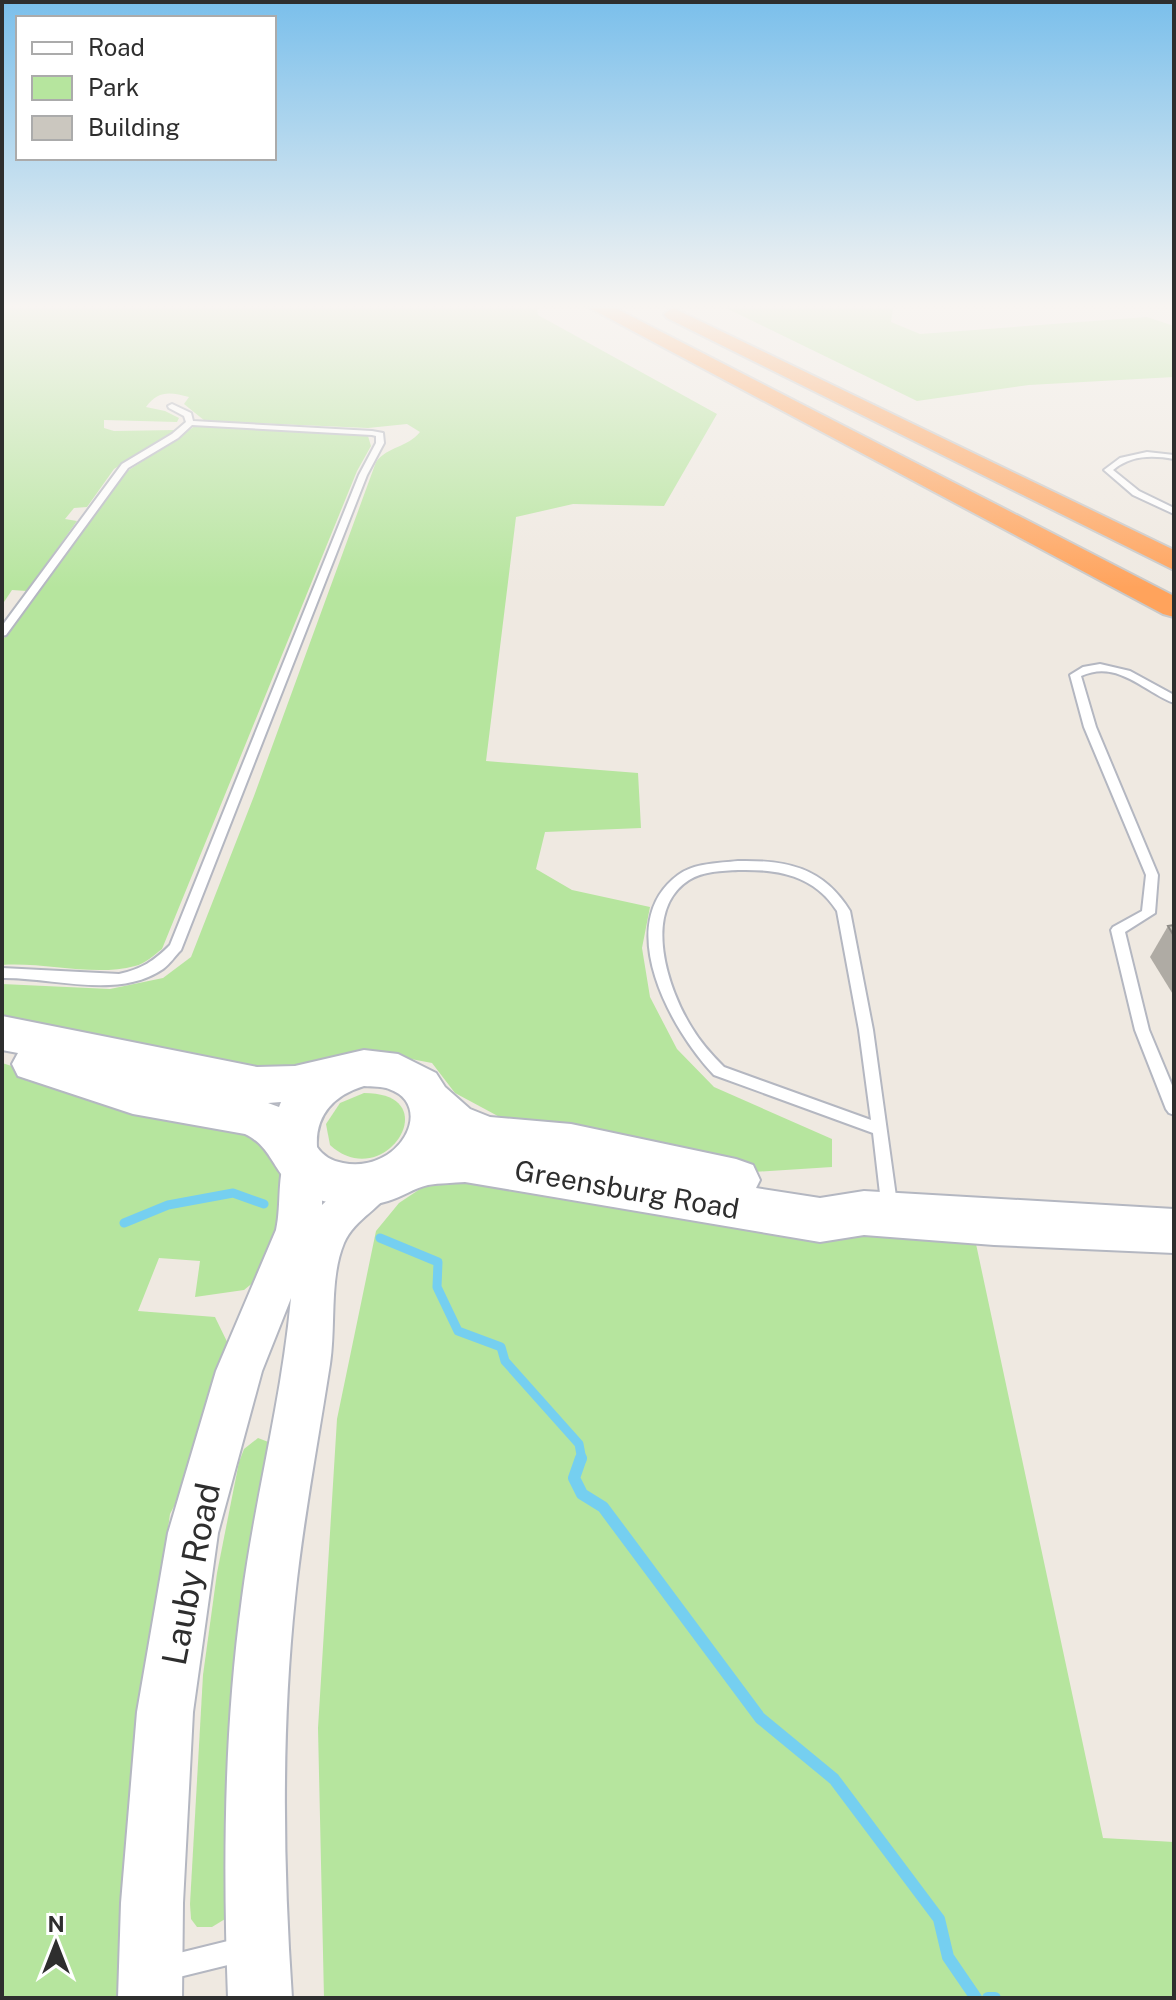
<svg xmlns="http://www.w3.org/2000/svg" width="1176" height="2000" font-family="'Public Sans',sans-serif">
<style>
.green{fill:#b6e59e}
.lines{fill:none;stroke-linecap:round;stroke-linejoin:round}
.stream-far1{stroke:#75cff0;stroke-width:9}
.stream{stroke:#75cff0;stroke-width:12}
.service-casing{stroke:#b4b7c1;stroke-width:4}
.tertiary-casing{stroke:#b4b7c1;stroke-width:4}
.secondary-casing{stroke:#b4b7c1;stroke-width:4}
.motorway-casing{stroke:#c9c9c9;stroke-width:4}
.service{fill:#fff;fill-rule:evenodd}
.tertiary{fill:#fff;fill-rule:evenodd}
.secondary{fill:#fff;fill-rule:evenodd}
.motorway{fill:#ffa35c;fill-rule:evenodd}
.wall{fill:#afaba4}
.building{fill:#cbc7bf;stroke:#8e8b86;stroke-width:2}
.labels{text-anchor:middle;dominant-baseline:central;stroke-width:7;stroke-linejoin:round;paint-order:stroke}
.street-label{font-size:28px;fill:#2e2e2e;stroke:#fff}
.near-street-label{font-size:34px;fill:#2e2e2e;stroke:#fff}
</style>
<rect width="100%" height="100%" fill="#efe9e1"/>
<g class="green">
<path d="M 2,308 L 537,308 L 538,315 L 717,414 L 664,506 L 573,504 L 516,517 L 486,761 L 638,773 L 641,828 L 545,832 L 536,869 L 572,890 L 650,907 L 642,948 L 650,997 L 677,1049 L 714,1087 L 832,1139 L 832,1167 L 754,1172 L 509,1122 L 455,1093 L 432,1063 L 369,1051 L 304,1069 L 247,1072 L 2,1024 L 2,984 L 110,989 L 163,978 L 191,957 L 254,796 L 376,462 C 388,446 407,448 420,432 L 407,424 L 368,428 L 205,421 L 184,404 L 189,397 C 171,392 158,390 146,407 L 165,411 L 179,418 L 177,422 L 104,420 L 104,428 L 114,431 L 177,430 L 114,469 L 87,507 L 74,508 L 65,519 L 77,521 L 27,591 L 12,590 L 2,605 Z"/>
<polygon points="726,308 893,308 891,322 920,334 1147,317 1174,326 1174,377 1029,385 917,401"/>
<path d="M 195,426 L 368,436 L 371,446 L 357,471 L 162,949 C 154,955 145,964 135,966 C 94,977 45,962 2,965 L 2,641 L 123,474 Z"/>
<polygon points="2,1063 86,1089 246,1122 288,1181 272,1267 244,1290 195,1297 200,1261 159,1258 138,1311 215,1317 234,1356 185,1485 170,1514 125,1837 119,1998 2,1998"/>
<path d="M 364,1093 C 449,1093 384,1195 330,1145 L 326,1124 L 340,1103 Z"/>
<polygon points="477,1181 976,1244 1103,1838 1174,1842 1174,1998 324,1998 318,1728 337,1419 376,1231 399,1203 423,1187"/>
<polygon points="258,1438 271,1443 230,1916 212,1927 197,1927 191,1919 190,1904 203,1675 217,1573 239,1462 244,1449"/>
</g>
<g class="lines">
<g class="stream-far1">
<polyline points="124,1223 168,1205 233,1193 264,1204"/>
<polyline points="380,1238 438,1262 437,1287 458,1331 501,1347 505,1361 579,1444 582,1460"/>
</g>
<g class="stream">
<polyline points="581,1458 574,1478 582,1494 603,1507 760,1718 834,1779 939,1919 948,1957 976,1998"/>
<polyline points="988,1998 995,1998"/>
</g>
<g class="service-casing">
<g id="service">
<path d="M 172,404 L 191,413 L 193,421 L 372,431 L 383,433 L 384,443 L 367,475 L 181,950 C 175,956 170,964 163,969 C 118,1000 53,977 2,978 L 2,968 L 119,974 C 142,969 154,961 170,945 L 359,475 L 376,443 L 376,436 L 372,435 L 192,425 L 178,438 L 128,468 L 6,635 L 2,636 L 2,626 L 122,464 L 172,434 L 186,422 L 184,416 L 169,408 L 168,406 Z"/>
<path d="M 1147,452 L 1174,455 L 1174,459 C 1152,455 1131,455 1113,470 L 1139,491 L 1174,508 L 1174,514 L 1133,495 L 1104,470 L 1120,458 Z"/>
<path d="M 1100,664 L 1130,671 L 1174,695 L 1174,703 C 1143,691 1117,659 1081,676 L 1096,727 L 1158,875 L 1155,913 L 1125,932 L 1149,1030 L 1174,1090 L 1174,1115 L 1169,1113 L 1166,1109 L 1135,1030 L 1111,930 L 1113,927 L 1142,911 L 1146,875 L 1084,727 L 1070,675 L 1083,667 Z"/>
<path d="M 738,861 C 786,860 823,867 850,911 L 873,1030 L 898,1211 L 896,1216 L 890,1218 L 884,1216 L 882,1211 L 873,1133 L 714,1075 C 671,1030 612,924 678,875 C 694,863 719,863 738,861 ZM 738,870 C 778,869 814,875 837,911 L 859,1030 L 871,1120 L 724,1067 C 712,1055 701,1043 692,1028 C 668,990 641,911 689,880 C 703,871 722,871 738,870 Z"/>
<polygon points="244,1937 253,1940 256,1949 253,1958 244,1961 167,1980 158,1977 155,1968 158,1959 167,1956"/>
</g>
</g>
<g class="tertiary-casing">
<path id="tertiary" d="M 302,1147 L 316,1152 L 322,1164 L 322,1205 L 352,1177 L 374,1166 L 389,1171 L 395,1184 C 383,1208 355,1218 344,1243 C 329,1279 336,1325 330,1364 C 318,1442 303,1519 295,1598 C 281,1731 283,1865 292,1998 L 228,1998 C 223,1864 224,1730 242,1598 C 255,1497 282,1399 291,1298 L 262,1371 L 218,1533 L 193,1712 L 183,1903 L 182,1998 L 118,1998 L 121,1903 L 137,1712 L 168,1533 L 216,1371 L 276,1230 C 282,1204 276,1175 288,1152 Z"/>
</g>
<g class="secondary-casing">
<path id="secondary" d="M 2,1016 L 257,1067 L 295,1066 L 364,1050 L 398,1054 L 436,1073 L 445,1087 L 470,1109 L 490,1117 L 571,1124 L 736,1159 L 753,1165 L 760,1180 L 756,1188 L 820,1198 L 864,1191 L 1174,1209 L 1174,1253 L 994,1245 L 864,1235 L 820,1242 L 465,1182 C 453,1183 440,1183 428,1185 C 414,1188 402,1197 388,1201 C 357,1211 314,1205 289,1183 C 272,1167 270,1146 245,1134 L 133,1114 L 18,1076 L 12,1064 L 18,1053 L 2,1050 ZM 364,1086 C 372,1087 382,1086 389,1089 C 436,1105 400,1174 343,1163 C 332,1161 323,1156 317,1147 C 315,1115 334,1095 364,1086 ZM 281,1102 L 279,1107 L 268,1103 Z"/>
</g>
<g class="motorway-casing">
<g id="motorway">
<polygon points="590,308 615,308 1174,596 1174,617 1163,614"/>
<polygon points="673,308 1174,550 1174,570 667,318 664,314"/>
</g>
</g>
<use href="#service" class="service"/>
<use href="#tertiary" class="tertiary"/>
<use href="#secondary" class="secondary"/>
<use href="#motorway" class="motorway"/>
</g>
<polygon class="wall" points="1174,925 1174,996 1150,957 1168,926"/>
<polygon class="building" points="1174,925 1174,936 1168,926"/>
<linearGradient id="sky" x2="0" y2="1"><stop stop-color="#7abfeb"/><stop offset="0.52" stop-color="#f8f5f2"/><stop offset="1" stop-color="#f8f5f2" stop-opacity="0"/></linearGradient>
<rect width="1176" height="588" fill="url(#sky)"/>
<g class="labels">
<g class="street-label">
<text transform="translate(627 1189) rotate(10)">Greensburg Road</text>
</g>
<g class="near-street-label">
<text transform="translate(191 1574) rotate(-79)">Lauby Road</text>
</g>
</g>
<rect width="1176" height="2000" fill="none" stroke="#2e2e2e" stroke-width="8"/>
<rect x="16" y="16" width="260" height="144" fill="#ffffff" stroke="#ababab" stroke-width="2"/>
<rect x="32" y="42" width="40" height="12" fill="#ffffff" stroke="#ababab" stroke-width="2"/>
<text x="88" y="56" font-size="24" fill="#2e2e2e">Road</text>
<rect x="32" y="76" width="40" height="24" fill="#b6e59e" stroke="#ababab" stroke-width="2"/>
<text x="88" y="96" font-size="24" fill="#2e2e2e">Park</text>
<rect x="32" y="116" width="40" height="24" fill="#cbc7bf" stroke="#ababab" stroke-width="2"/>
<text x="88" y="136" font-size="24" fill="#2e2e2e">Building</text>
<g transform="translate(56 1944)" stroke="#ffffff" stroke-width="6" paint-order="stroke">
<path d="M0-6L14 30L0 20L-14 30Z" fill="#2e2e2e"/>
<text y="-12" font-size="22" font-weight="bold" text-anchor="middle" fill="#2e2e2e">N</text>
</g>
</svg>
